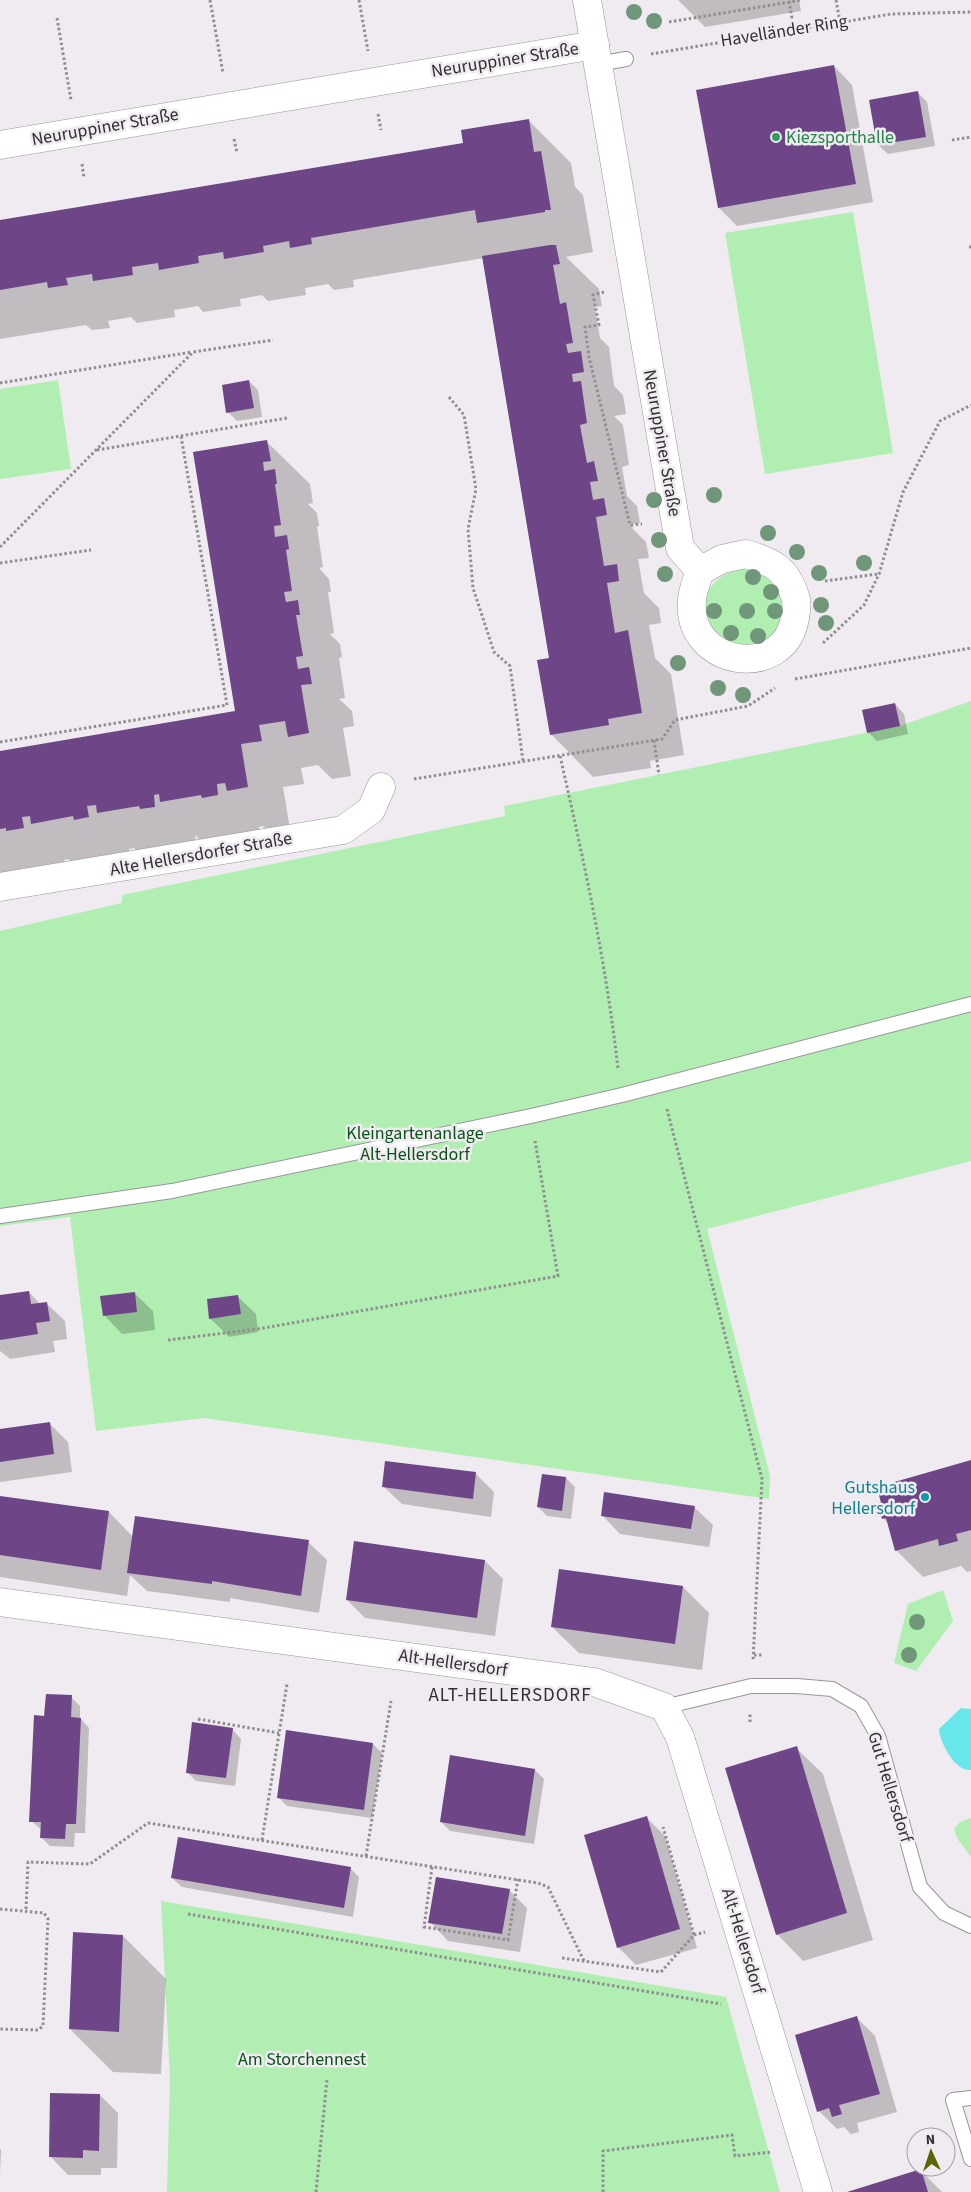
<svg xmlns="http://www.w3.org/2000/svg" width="971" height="2192" font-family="'Source Sans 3',sans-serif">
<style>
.green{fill:#b0eeb2}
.water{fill:#68e7ea}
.shadow{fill:#0003}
.building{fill:#6e4688}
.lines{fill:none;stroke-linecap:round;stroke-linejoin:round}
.service-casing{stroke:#9a959a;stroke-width:16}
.minor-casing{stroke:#9a959a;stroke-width:29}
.path{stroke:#918e91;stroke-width:3;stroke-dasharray:2.5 2.5;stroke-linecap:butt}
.service{stroke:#fff;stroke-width:14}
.minor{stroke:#fff;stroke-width:28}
.tree{fill:#709779}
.leisure-dot{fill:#2e9e5b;stroke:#f0ebf0;stroke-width:2}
.culture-dot{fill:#0f9aa8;stroke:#f0ebf0;stroke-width:2}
.labels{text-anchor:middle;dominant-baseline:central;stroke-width:5;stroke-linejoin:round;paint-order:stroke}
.street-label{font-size:18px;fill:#323032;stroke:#f0ebf0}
.leisure-label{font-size:18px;fill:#27864d;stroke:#f0ebf0;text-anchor:start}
.park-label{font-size:18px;fill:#085318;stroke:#f0ebf0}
.culture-label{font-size:18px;fill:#0d838f;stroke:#f0ebf0;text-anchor:end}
.neighbourhood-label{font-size:19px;letter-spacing:1px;fill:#323032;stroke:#f0ebf0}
</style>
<rect width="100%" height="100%" fill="#f0ebf0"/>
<g class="green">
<polygon points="853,212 893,453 765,474 725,233"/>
<polygon points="58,380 71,469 0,479 0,389"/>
<path d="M 746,567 L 769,575 L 787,605 L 773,638 L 752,648 L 718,638 C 714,631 708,624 706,616 C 698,589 723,571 746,567 Z"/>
<polygon points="971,701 971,1161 707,1229 770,1476 769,1499 203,1418 96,1431 70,1217 0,1226 0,931 122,903 122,895 505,816 504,806 900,726"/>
<polygon points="943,1590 953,1621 916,1671 894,1663 908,1604"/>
<polygon points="971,1818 971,1857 957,1838 954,1829 960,1822"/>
<polygon points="161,1901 726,1997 780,2192 167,2192 170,2077"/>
</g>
<path class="water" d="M 961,1708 L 971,1709 L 971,1770 C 955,1772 940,1743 939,1729 Z"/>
<g class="shadow">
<polygon points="678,0 799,0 801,11 705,27"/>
<polygon points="834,66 852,85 873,202 737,226 719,208"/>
<polygon points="918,93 927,102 935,146 888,154 878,145 871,101"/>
<polygon points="528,120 571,163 575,187 583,195 593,252 566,257 599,289 602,306 595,307 600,338 609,347 614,386 623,395 626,414 614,416 623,425 629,465 622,467 627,496 637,506 640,523 632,524 633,529 646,542 649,558 638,559 644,593 659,608 661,623 649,625 655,658 671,674 684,755 650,761 651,768 593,777 551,734 551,659 484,258 353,280 354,287 334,290 328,284 305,288 306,295 268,301 262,295 240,299 241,306 203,312 198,306 174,310 175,317 137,323 131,317 108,321 110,328 92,330 86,325 0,339 0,222 465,144"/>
<polygon points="249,381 258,390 262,417 237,421 228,412"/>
<polygon points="267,442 310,484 313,503 308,504 317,513 319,526 317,527 323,567 319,568 329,579 331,592 328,592 334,633 330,634 340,644 342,657 339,658 345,698 339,699 352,711 354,726 343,728 351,776 332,779 318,765 301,768 304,784 283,787 290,829 271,833 263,826 259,827 260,838 204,844 195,835 197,849 141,855 134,848 129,849 131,859 75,866 68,859 64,860 66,871 30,874 23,867 24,874 0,878 0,753 237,712 195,453"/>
<polygon points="895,704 904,714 908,734 877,741 868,732"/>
<polygon points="29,1292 40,1304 46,1303 65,1321 67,1339 53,1341 55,1352 10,1359 0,1351 0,1297"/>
<polygon points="134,1293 153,1311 155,1330 122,1334 104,1315"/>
<polygon points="237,1296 256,1314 258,1332 229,1337 210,1318"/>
<polygon points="49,1423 68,1442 72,1472 0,1482 0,1430"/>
<polygon points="386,1462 476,1474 494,1492 491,1517 402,1504 383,1486"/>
<polygon points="971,1462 971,1571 967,1572 961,1566 923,1577 896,1550 889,1524 883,1518"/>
<polygon points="566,1478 575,1487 571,1519 547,1516 538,1507"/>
<polygon points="0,1497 109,1512 133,1537 308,1542 327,1560 319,1613 230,1598 230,1602 147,1591 130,1575 127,1596 0,1577"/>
<polygon points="694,1507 713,1525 709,1547 620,1534 602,1515"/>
<polygon points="485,1561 503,1579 495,1636 365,1618 347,1600"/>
<polygon points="683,1587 709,1613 702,1670 579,1653 552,1627"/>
<polygon points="71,1697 80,1706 80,1718 89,1728 85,1833 75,1833 74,1847 50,1846 41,1837 42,1830 31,1821 46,1717"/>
<polygon points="232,1729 241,1739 235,1786 196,1781 187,1772"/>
<polygon points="373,1744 382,1753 372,1818 287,1806 278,1797"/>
<polygon points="796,1748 823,1774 873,1940 803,1961 777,1934"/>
<polygon points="535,1770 544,1779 534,1844 450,1831 441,1822"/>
<polygon points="647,1818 665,1836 697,1948 636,1965 618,1947"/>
<polygon points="350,1868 359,1877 353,1917 182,1887 172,1878"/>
<polygon points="509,1890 527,1908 520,1952 448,1941 430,1922"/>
<polygon points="123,1936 166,1979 161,2074 113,2072 70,2029"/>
<polygon points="857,2018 875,2036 897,2112 857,2123 859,2132 851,2134 844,2127 837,2129 819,2111"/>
<polygon points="100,2095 118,2113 117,2168 101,2168 101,2175 68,2175 50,2156"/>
<polygon points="0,2149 1,2150 0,2174"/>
<polygon points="920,2170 942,2192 850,2192"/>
</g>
<g class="building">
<polygon points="834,65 856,184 718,208 696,90"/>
<polygon points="918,91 926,137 877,145 869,100"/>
<polygon points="529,119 534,152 541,151 551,210 545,210 545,212 477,223 475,210 311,238 312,244 290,248 289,241 263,246 264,252 224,259 223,252 198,256 199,263 159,270 158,263 132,267 133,275 93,281 92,274 66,278 68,285 48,288 47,282 0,290 0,220 463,143 461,130"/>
<polygon points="550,245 556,245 560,264 553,265 560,304 566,302 573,343 566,344 568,353 581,351 584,372 572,374 573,382 581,381 587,423 580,425 587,463 594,461 598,481 590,482 593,500 604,498 607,515 596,517 604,566 617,564 619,581 607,583 615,633 628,630 642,713 608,719 609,725 550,735 537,660 549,658 482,256"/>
<polygon points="249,380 254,408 226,413 222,385"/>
<polygon points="267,440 271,461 263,462 264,471 275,469 277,484 275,484 281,525 274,526 275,537 287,535 289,549 286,550 292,591 284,592 286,602 298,600 300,615 296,615 303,656 296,657 298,669 309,667 312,684 301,685 309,733 288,737 285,721 259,725 262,741 241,744 248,787 227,791 225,783 217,784 218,795 202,798 201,795 160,802 159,794 154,795 155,807 140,809 139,806 97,813 96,805 87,806 89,817 74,820 73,816 31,824 30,816 22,817 24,828 6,831 6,828 0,829 0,751 235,711 193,452"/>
<polygon points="895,703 900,726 867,733 862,710"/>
<polygon points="29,1291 31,1304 47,1302 50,1321 36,1323 38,1334 0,1340 0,1295"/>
<polygon points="135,1292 137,1312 103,1316 100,1296"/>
<polygon points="238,1295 241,1314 209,1319 207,1299"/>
<polygon points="50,1422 54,1454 0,1462 0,1429"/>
<polygon points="971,1460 971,1530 956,1534 958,1541 939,1546 938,1539 895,1551 886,1518 882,1519 879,1509 882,1507 877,1487"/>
<polygon points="385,1461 476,1472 473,1499 382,1487"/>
<polygon points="542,1474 566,1477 562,1511 537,1507"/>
<polygon points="604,1492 695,1506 691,1529 601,1516"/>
<polygon points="0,1496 109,1511 101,1570 0,1555"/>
<polygon points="135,1516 309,1540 301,1596 212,1581 212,1584 127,1573"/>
<polygon points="354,1541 485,1560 477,1618 346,1600"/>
<polygon points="559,1569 683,1586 675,1644 551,1627"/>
<polygon points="46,1694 72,1695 71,1717 81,1718 76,1824 66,1824 65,1839 40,1838 41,1822 29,1822 34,1715 44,1716"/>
<polygon points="192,1722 233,1728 226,1778 186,1773"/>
<polygon points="286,1730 373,1743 364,1810 277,1798"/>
<polygon points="797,1746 847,1913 776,1935 725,1768"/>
<polygon points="450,1755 535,1769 525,1836 440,1822"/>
<polygon points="647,1816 680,1929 617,1948 584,1835"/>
<polygon points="178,1837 351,1867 344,1908 171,1878"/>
<polygon points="436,1877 510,1889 502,1934 428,1923"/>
<polygon points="73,1932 123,1935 119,2032 69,2029"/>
<polygon points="857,2016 880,2094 839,2105 842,2114 832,2117 829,2108 817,2112 795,2035"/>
<polygon points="50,2093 100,2094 99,2151 83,2150 83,2158 49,2157"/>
<polygon points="921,2169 928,2192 847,2192"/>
</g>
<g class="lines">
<g class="service-casing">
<g id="service">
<polyline points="598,64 626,59"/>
<polyline points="0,1216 172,1191 531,1116 622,1095 971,1004"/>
<polyline points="664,1707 751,1686 797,1686 832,1689 861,1706 878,1736 920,1887 944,1913 971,1926"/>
<polyline points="971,2098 953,2100 971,2159"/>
</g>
</g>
<g class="minor-casing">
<g id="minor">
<polyline points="587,0 680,548 700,571"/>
<polyline points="0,145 595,45"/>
<path d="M 746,554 C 772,562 786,568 795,596 C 798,604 796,610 795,618 C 784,682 686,666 692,601 C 692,591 697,581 700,571 L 722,559 Z"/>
<polyline points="0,887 343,830 371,810 381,787"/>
<polyline points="0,1602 594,1682 664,1707 680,1737 818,2192"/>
</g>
</g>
<g class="path">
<polyline points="210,0 223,73"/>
<polyline points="359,0 368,51"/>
<polyline points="836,0 840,22"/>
<polyline points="789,1 794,30"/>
<polyline points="57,18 71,100"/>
<polyline points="669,22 802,0"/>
<polyline points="651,54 891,14 971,12"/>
<polyline points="378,114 381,130"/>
<polyline points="234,139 237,153"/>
<polyline points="952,140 971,137"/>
<polyline points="82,164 84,178"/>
<polyline points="969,247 971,247"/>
<polyline points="604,292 593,295 599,325 585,327 589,357 630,525 642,524"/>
<polyline points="0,383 192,352"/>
<polyline points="449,397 464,415 476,489 468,529 473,588 494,652 510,666 523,761"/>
<polyline points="97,450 287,418"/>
<polyline points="0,547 193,352 273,340"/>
<polyline points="0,563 91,550"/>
<polyline points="825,581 878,574"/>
<polyline points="823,643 864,605 879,574 903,492 940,421 971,405"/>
<polyline points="795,679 971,648"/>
<polyline points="654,740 659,775"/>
<polyline points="0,742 227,705 181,436"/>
<path d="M 560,756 C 584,861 606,962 618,1069"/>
<polyline points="414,779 662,739 675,720 748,706 775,688"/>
<polyline points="667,1109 762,1479 753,1661"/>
<polyline points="168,1340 258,1329 558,1276 535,1141"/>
<polyline points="754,1655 764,1655"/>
<polyline points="198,1719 279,1733"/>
<polyline points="750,1722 750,1712"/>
<polyline points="262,1840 287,1684"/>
<polyline points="366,1856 391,1701"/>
<polyline points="432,1867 424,1927 508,1940 518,1879"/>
<polyline points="0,1909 44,1913 48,1919 43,2026 38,2030 0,2029"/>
<polyline points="26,1909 28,1862 90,1864 148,1823 538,1883 548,1887 584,1961"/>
<polyline points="188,1914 721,2004"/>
<polyline points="694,1935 705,1932"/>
<polyline points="562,1958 661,1972 694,1935 663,1827"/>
<polyline points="316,2192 327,2079"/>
<polyline points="603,2192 603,2151 732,2135 735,2156 772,2152"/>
</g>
<use href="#service" class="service"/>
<use href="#minor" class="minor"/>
</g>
<g class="tree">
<circle cx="634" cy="12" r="8"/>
<circle cx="654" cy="21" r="8"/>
<circle cx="714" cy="495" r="8"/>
<circle cx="654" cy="500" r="8"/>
<circle cx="768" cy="533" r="8"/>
<circle cx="659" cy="540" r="8"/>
<circle cx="797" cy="552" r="8"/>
<circle cx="864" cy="563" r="8"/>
<circle cx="819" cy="573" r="8"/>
<circle cx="665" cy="574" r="8"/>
<circle cx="753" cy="577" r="8"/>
<circle cx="771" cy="592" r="8"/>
<circle cx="821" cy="605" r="8"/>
<circle cx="714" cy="611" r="8"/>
<circle cx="747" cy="611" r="8"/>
<circle cx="775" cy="611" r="8"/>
<circle cx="826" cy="623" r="8"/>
<circle cx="731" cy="633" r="8"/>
<circle cx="758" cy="636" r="8"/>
<circle cx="678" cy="663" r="8"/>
<circle cx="718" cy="688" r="8"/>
<circle cx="743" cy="695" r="8"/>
<circle cx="917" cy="1622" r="8"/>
<circle cx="909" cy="1655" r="8"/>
</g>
<circle class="leisure-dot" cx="776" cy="137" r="5"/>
<circle class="culture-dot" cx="925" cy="1497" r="5"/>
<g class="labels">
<g class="street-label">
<text transform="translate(784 31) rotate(-9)">Havelländer Ring</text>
<text transform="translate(505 60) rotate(-9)">Neuruppiner Straße</text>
<text transform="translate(105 127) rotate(-10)">Neuruppiner Straße</text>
<text transform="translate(662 443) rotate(80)">Neuruppiner Straße</text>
<text transform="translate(201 854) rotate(-10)">Alte Hellersdorfer Straße</text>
<text transform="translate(453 1663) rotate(8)">Alt-Hellersdorf</text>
<text transform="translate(890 1787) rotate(73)">Gut Hellersdorf</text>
<text transform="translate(743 1941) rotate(73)">Alt-Hellersdorf</text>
</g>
<g class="leisure-label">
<text x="786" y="137">Kiezsporthalle</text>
</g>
<g class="park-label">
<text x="415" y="1133">Kleingartenanlage<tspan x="415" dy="21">Alt-Hellersdorf</tspan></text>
<text x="302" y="2059">Am Storchennest</text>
</g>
<g class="culture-label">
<text x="915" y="1487">Gutshaus<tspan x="915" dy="21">Hellersdorf</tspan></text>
</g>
<g class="neighbourhood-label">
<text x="510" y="1695">ALT-HELLERSDORF</text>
</g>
</g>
<g transform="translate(931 2152) rotate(357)"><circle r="24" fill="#f0ebf0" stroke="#a4a0a4"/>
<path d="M0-4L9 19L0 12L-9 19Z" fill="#5e6504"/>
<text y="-8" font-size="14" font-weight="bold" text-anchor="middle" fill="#323032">N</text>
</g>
</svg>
